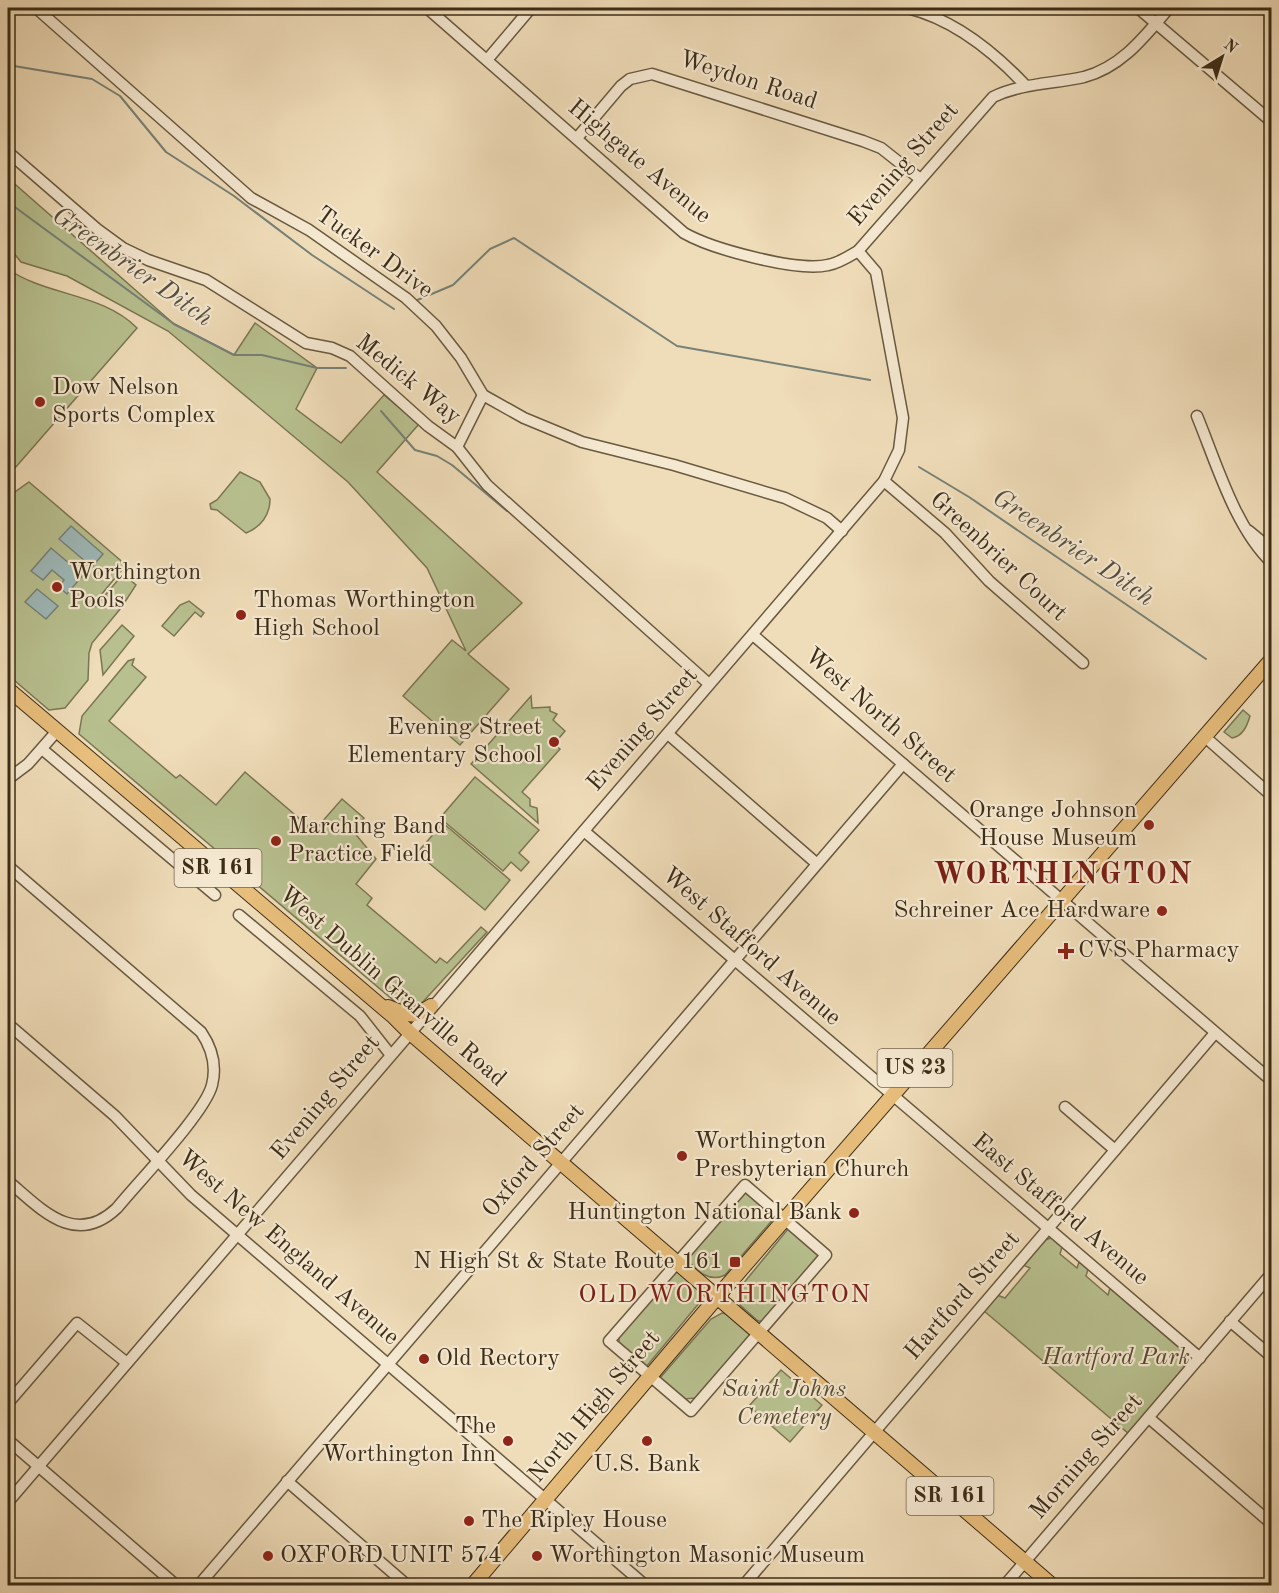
<svg xmlns="http://www.w3.org/2000/svg" width="1279" height="1593" font-family="'Old Standard TT',serif">
<style>
.green{fill:#b8c08f;stroke:#7a7653;stroke-width:1.5}
.water{fill:#9db9b9;stroke:#768178;stroke-width:1.5}
.lines{fill:none;stroke-linecap:round;stroke-linejoin:round}
.stream{stroke:#768178;stroke-width:2}
.minor-casing{stroke:#69593f;stroke-width:13}
.major-casing{stroke:#3c2d17;stroke-width:16}
.minor{stroke:#f5e8d1;stroke-width:10}
.major{stroke:#e8be7c;stroke-width:14}
.poi-dot{fill:#8f2418;stroke:#f5e8d1;stroke-width:2}
.labels{text-anchor:middle;dominant-baseline:central;stroke-width:4.5;stroke-linejoin:round;paint-order:stroke}
.shield{fill:#f5e8d1;stroke:#74654f;stroke-width:1.5}
.shield-label{font-size:22px;font-weight:bold;fill:#3c2d17}
.street-label{font-size:24px;fill:#3c2d17;stroke:#f5e8d1}
.poi-label{font-size:24px;fill:#3c2d17;stroke:#f5e8d1;text-anchor:start}
.park-label{font-size:24px;font-style:italic;fill:#554a2f;stroke:#f5e8d1}
.water-label{font-size:26px;font-style:italic;fill:#545040;stroke:#f5e8d1}
.neighbourhood-label{font-size:26px;letter-spacing:1.5px;fill:#7a1f14;stroke:#f5e8d1}
.district-label{font-size:30px;font-weight:bold;letter-spacing:1.5px;fill:#7a1f14;stroke:#f5e8d1}
</style>
<rect width="100%" height="100%" fill="#efdcb8"/>
<filter id="stains"><feTurbulence type="fractalNoise" baseFrequency=".00333" numOctaves="4"/><feColorMatrix values="0 0 0 0 .2 0 0 0 0 .09 0 0 0 0 .02 0 0 0 .5 -.17"/></filter>
<radialGradient id="worn" r=".72"><stop offset=".6" stop-color="#630" stop-opacity="0"/><stop offset="1" stop-color="#630" stop-opacity=".3"/></radialGradient>
<g class="green">
<polygon points="8,178 174,324 234,355 255,323 317,368 296,409 341,443 384,395 419,424 377,472 522,603 468,654 509,689 460,745 403,696 452,640 466,651 427,568 348,482 168,331 67,276 21,262 8,246"/>
<path d="M 8,269 C 46,296 103,293 137,328 L 8,476 Z"/>
<path d="M 240,472 L 260,482 L 270,499 C 270,515 261,527 246,533 L 217,510 L 211,509 L 210,504 L 217,500 Z"/>
<polygon points="29,482 126,565 90,608 96,606 123,574 136,585 121,608 92,643 89,653 88,680 65,708 49,710 8,675 8,497"/>
<polygon points="189,601 204,613 201,617 195,612 174,636 162,626 180,605"/>
<polygon points="122,625 134,636 103,675 100,650"/>
<polygon points="134,659 132,665 146,677 109,721 176,778 180,775 216,805 245,772 314,831 342,799 364,818 353,831 376,859 356,884 372,898 367,905 436,963 440,958 447,963 481,927 487,932 420,1005 399,1005 79,734 82,716 128,661"/>
<polygon points="531,696 532,708 550,707 550,711 557,714 553,720 565,731 554,744 560,749 522,792 530,799 530,806 537,808 538,823 471,764"/>
<path d="M 1243,710 L 1250,716 C 1247,726 1243,736 1232,738 L 1224,732 Z"/>
<polygon points="475,777 539,830 519,853 529,862 521,871 511,862 503,871 440,818"/>
<polygon points="443,823 510,880 485,910 417,853"/>
<path d="M 745,1192 L 775,1217 L 725,1275 C 710,1283 696,1271 687,1259 Z"/>
<polygon points="788,1229 819,1254 818,1257 762,1321 758,1321 740,1305 738,1290"/>
<polygon points="1051,1238 1062,1247 1060,1254 1077,1268 1079,1262 1088,1269 1086,1276 1108,1295 1110,1288 1190,1357 1191,1361 1129,1434 984,1311 997,1295 1005,1298 1030,1268 1023,1265 1045,1240"/>
<polygon points="675,1271 679,1271 698,1288 700,1302 646,1367 619,1344 619,1335"/>
<polygon points="722,1313 731,1315 751,1335 696,1398 683,1399 660,1378 711,1319"/>
<polygon points="781,1370 822,1405 790,1442 749,1406"/>
</g>
<g class="water">
<polygon points="71,526 103,554 92,567 59,539"/>
<polygon points="51,548 83,575 67,594 59,587 64,580 52,570 43,580 31,571"/>
<polygon points="37,589 58,606 46,619 25,602"/>
</g>
<g class="lines">
<g class="stream">
<polyline points="8,65 92,79 120,96 166,152 234,196 312,255 394,309"/>
<polyline points="8,202 174,324 234,355 262,355 317,368 346,368"/>
<polyline points="415,301 453,285 490,249 514,238 677,346 870,380"/>
<polyline points="381,411 415,450 437,456 452,465 507,511"/>
<polyline points="919,467 969,497 1206,659"/>
</g>
<g class="minor-casing">
<g id="minor">
<polyline points="36,8 251,198 309,230 406,298 436,326 461,358 483,395 524,418 582,442 674,465 785,498 827,518 842,531"/>
<path d="M 427,8 L 684,233 C 712,249 797,272 828,265 C 839,263 848,257 858,251 L 993,97 C 1022,83 1053,84 1084,77 C 1122,67 1145,36 1169,8"/>
<path d="M 907,8 C 953,19 993,51 1025,85"/>
<polyline points="1138,8 1272,122"/>
<polyline points="487,60 531,8"/>
<polyline points="577,138 621,86 630,79 652,74 863,141 881,148 919,178"/>
<polyline points="8,152 97,229 123,248 148,260 206,280 306,343 332,348 350,356 428,426 457,447 487,485 709,684"/>
<path d="M 1197,416 C 1216,462 1235,528 1272,563"/>
<polyline points="457,447 483,395"/>
<polyline points="884,481 945,533 989,581 1083,663"/>
<polyline points="1249,531 1272,550"/>
<polyline points="753,635 1272,1081"/>
<polyline points="668,734 816,863"/>
<polyline points="1204,736 1272,796"/>
<polyline points="42,749 215,895"/>
<polyline points="8,779 28,764 57,731"/>
<polyline points="584,831 1200,1358"/>
<path d="M 8,866 L 201,1032 C 212,1048 217,1065 212,1085 C 205,1113 138,1182 117,1208 C 75,1248 41,1209 8,1181"/>
<polyline points="239,915 360,1016 390,1054"/>
<polyline points="8,1024 115,1116 191,1195 646,1586"/>
<polyline points="1065,1107 1115,1150"/>
<polygon points="745,1185 826,1255 691,1411 609,1341"/>
<polyline points="1230,1321 1272,1357"/>
<polyline points="8,1403 77,1323 127,1363"/>
<polyline points="1149,1418 1272,1524"/>
<polyline points="8,1440 177,1586"/>
<polyline points="287,1481 408,1586"/>
<polyline points="8,1502 884,481 899,450 903,418 876,272 858,251"/>
<polyline points="198,1586 903,764"/>
<polyline points="743,1586 1215,1033"/>
<polyline points="1004,1586 1272,1273"/>
</g>
</g>
<g class="major-casing">
<g id="major">
<polyline points="8,689 394,1017 409,1032 1053,1586"/>
<path d="M 388,1007 C 408,1015 412,1019 431,1006"/>
<polyline points="472,1586 718,1296 1272,659"/>
</g>
</g>
<use href="#minor" class="minor"/>
<use href="#major" class="major"/>
</g>
<g class="poi-dot">
<circle cx="40" cy="402" r="6"/>
<circle cx="57" cy="587" r="6"/>
<circle cx="241" cy="615" r="6"/>
<circle cx="554" cy="742" r="6"/>
<circle cx="1149" cy="825" r="6"/>
<circle cx="276" cy="841" r="6"/>
<circle cx="1162" cy="911" r="6"/>
<path d="M1063 942h6v6h6v6h-6v6h-6v-6h-6v-6h6z"/>
<circle cx="682" cy="1156" r="6"/>
<circle cx="854" cy="1213" r="6"/>
<rect x="729" y="1256" width="12" height="12" rx="3"/>
<circle cx="424" cy="1359" r="6"/>
<circle cx="508" cy="1441" r="6"/>
<circle cx="647" cy="1441" r="6"/>
<circle cx="469" cy="1521" r="6"/>
<circle cx="268" cy="1556" r="6"/>
<circle cx="537" cy="1556" r="6"/>
</g>
<g class="labels">
<g class="shield">
<rect x="174.5" y="849" width="87" height="38" rx="4.5"/>
<rect x="877.5" y="1049" width="75" height="38" rx="4.5"/>
<rect x="906.5" y="1477" width="87" height="38" rx="4.5"/>
</g>
<g class="shield-label">
<text x="218" y="868">SR 161</text>
<text x="915" y="1068">US 23</text>
<text x="950" y="1496">SR 161</text>
</g>
<g class="street-label">
<text transform="translate(748 81) rotate(18)">Weydon Road</text>
<text transform="translate(639 162) rotate(40)">Highgate Avenue</text>
<text transform="translate(904 165) rotate(-49)">Evening Street</text>
<text transform="translate(374 253) rotate(36)">Tucker Drive</text>
<text transform="translate(408 380) rotate(39)">Medick Way</text>
<text transform="translate(998 557) rotate(43)">Greenbrier Court</text>
<text transform="translate(880 716) rotate(41)">West North Street</text>
<text transform="translate(643 730) rotate(-49)">Evening Street</text>
<text transform="translate(751 947) rotate(41)">West Stafford Avenue</text>
<text transform="translate(392 987) rotate(41)">West Dublin Granville Road</text>
<text transform="translate(326 1098) rotate(-50)">Evening Street</text>
<text transform="translate(534 1161) rotate(-49)">Oxford Street</text>
<text transform="translate(1060 1210) rotate(40)">East Stafford Avenue</text>
<text transform="translate(288 1248) rotate(41)">West New England Avenue</text>
<text transform="translate(963 1296) rotate(-49)">Hartford Street</text>
<text transform="translate(595 1407) rotate(-50)">North High Street</text>
<text transform="translate(1087 1457) rotate(-49)">Morning Street</text>
</g>
<g class="poi-label">
<text x="52" y="388">Dow Nelson<tspan x="52" dy="28">Sports Complex</tspan></text>
<text x="69" y="573">Worthington<tspan x="69" dy="28">Pools</tspan></text>
<text x="253" y="601">Thomas Worthington<tspan x="253" dy="28">High School</tspan></text>
<text x="542" y="728" text-anchor="end">Evening Street<tspan x="542" dy="28">Elementary School</tspan></text>
<text x="1137" y="811" text-anchor="end">Orange Johnson<tspan x="1137" dy="28">House Museum</tspan></text>
<text x="288" y="827">Marching Band<tspan x="288" dy="28">Practice Field</tspan></text>
<text x="1150" y="911" text-anchor="end">Schreiner Ace Hardware</text>
<text x="1078" y="951">CVS Pharmacy</text>
<text x="694" y="1142">Worthington<tspan x="694" dy="28">Presbyterian Church</tspan></text>
<text x="842" y="1213" text-anchor="end">Huntington National Bank</text>
<text x="723" y="1262" text-anchor="end">N High St &amp; State Route 161</text>
<text x="436" y="1359">Old Rectory</text>
<text x="496" y="1427" text-anchor="end">The<tspan x="496" dy="28">Worthington Inn</tspan></text>
<text x="647" y="1465" text-anchor="middle">U.S. Bank</text>
<text x="481" y="1521">The Ripley House</text>
<text x="280" y="1556">OXFORD UNIT 574</text>
<text x="549" y="1556">Worthington Masonic Museum</text>
</g>
<g class="park-label">
<text x="1116" y="1358">Hartford Park</text>
<text x="784" y="1390">Saint Johns<tspan x="784" dy="28">Cemetery</tspan></text>
</g>
<g class="water-label">
<text transform="translate(132 267) rotate(35)">Greenbrier Ditch</text>
<text transform="translate(1073 548) rotate(34)">Greenbrier Ditch</text>
</g>
<g class="neighbourhood-label">
<text x="725" y="1295">OLD WORTHINGTON</text>
</g>
<g class="district-label">
<text x="1063" y="875">WORTHINGTON</text>
</g>
</g>
<rect width="1279" height="1593" fill="none" stroke="#efdcb8" stroke-width="30"/>
<rect x="9" y="9" width="1261" height="1575" fill="none" stroke="#3c2d17" stroke-width="3"/>
<rect x="15" y="15" width="1249" height="1563" fill="none" stroke="#3c2d17" stroke-width="1.5"/>
<g transform="translate(1222 57) rotate(38)" stroke="#f5e8d1" stroke-width="4.5" paint-order="stroke">
<path d="M0-4.5L10 22L0 15L-10 22Z" fill="#3c2d17"/>
<text y="-9" font-size="16" font-weight="bold" text-anchor="middle" fill="#3c2d17">N</text>
</g>
<rect width="100%" height="100%" filter="url(#stains)"/>
<rect width="100%" height="100%" fill="url(#worn)"/>
</svg>
